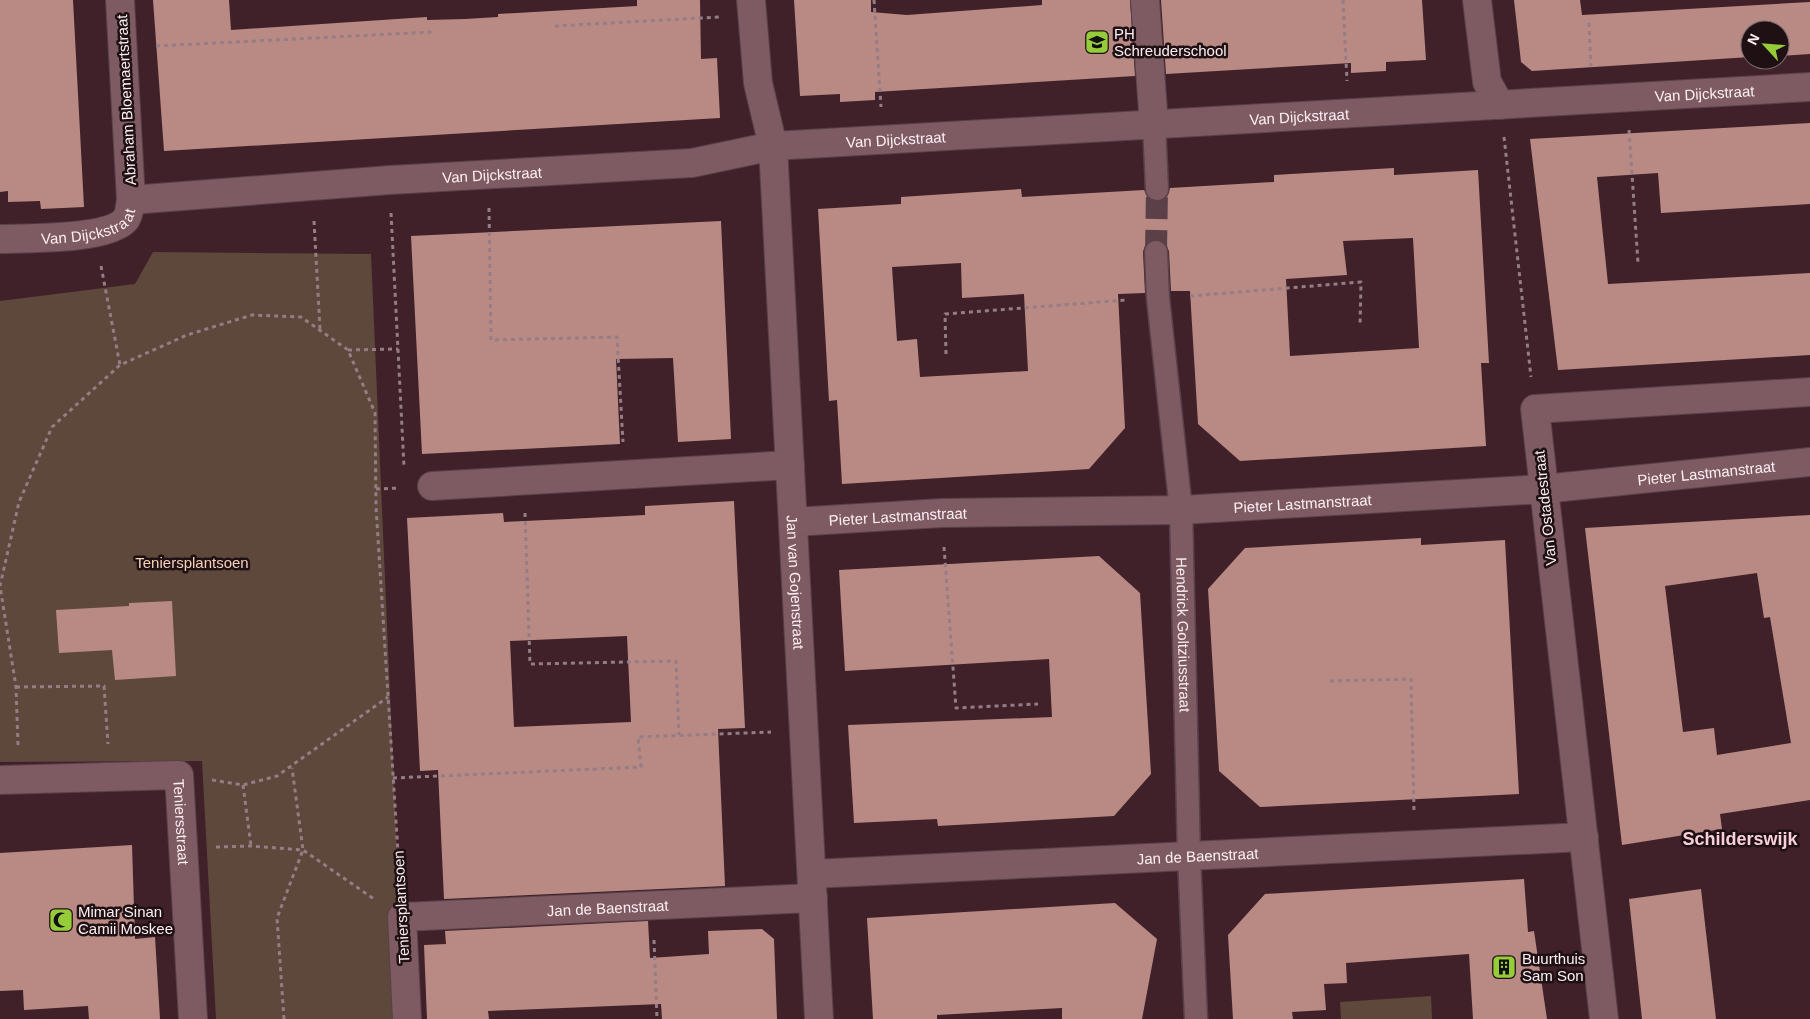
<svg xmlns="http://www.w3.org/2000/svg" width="1810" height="1019" font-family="Arial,sans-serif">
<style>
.green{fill:#5d483b}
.building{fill:#b98a84;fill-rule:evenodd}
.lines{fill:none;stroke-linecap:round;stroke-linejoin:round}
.pedestrian-tunnel{stroke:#5c4048;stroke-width:22;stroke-dasharray:22 11;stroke-linecap:butt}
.pedestrian-casing{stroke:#594049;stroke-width:25}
.minor-casing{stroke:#594049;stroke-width:30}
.path{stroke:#947d84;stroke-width:3;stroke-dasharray:4 4;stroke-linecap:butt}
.pedestrian{stroke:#7e5a63;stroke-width:22}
.minor{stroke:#7e5a63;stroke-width:28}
.labels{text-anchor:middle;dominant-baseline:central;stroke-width:5;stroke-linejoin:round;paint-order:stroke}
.poi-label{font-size:15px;fill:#fceff2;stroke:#1e1013;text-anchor:start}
.street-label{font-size:15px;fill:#fceff2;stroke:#1e1013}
.park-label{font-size:15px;fill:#f8d1ba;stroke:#1e1013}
.quarter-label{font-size:18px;font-weight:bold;fill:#f9cfd9;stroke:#1e1013}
</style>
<rect width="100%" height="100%" fill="#40212a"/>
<g class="green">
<polygon points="153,252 371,254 404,1019 216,1019 202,761 0,762 0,301 135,284"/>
<polygon points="1431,996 1432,1019 1341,1019 1340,1002"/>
</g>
<g class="building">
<polygon points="0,0 73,0 84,207 41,209 40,201 8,202 8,191 0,192"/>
<polygon points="153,0 229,0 231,30 427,17 427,20 465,19 498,17 498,14 637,6 637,0 700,0 701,59 717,58 720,118 164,151"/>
<polygon points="794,0 871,0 871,12 907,15 1042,5 1042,0 1130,0 1135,76 875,92 875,100 840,102 840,94 800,96"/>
<polygon points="1161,0 1422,0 1426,60 1386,62 1386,71 1351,73 1351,63 1166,74"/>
<polygon points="1514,0 1580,0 1582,15 1810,2 1810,54 1780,56 1780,30 1750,30 1750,57 1532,71 1521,62"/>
<polygon points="1810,123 1810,204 1661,213 1658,173 1597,177 1608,284 1810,273 1810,355 1558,370 1530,139"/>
<path d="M 1394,168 L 1394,175 L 1478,170 L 1489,363 L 1481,363 L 1486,446 L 1240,461 L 1198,424 L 1190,291 L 1171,291 L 1169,251 L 1162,241 L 1155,239 L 1145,246 L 1143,252 L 1145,293 L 1118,294 L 1125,428 L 1089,469 L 842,484 L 837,400 L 829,401 L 818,209 L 901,204 L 901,197 L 1021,189 L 1022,197 L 1144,190 L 1151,200 L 1158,202 L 1168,195 L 1170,188 L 1274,182 L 1274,175 ZM 1413,238 L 1419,348 L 1290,356 L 1286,279 L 1347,275 L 1343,241 ZM 961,263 L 962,298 L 1024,294 L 1028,371 L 920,377 L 917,339 L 897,341 L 892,267 Z"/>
<polygon points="721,221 731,439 678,442 673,358 616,359 620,444 422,454 411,236"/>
<path d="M 734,501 L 745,728 L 718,729 L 725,886 L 444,899 L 438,770 L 420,771 L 407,518 L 503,513 L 504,522 L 568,519 L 645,515 L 645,506 ZM 627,636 L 631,722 L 514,727 L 510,641 Z"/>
<path d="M 1810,515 L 1810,800 L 1720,814 L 1722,829 L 1622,845 L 1585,528 ZM 1757,573 L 1764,618 L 1770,617 L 1791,743 L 1717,755 L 1714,728 L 1683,732 L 1665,586 Z"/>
<polygon points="1421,538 1421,545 1505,540 1519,794 1260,807 1219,771 1208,589 1245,548"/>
<polygon points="1099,556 1140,593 1151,774 1114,816 938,826 937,819 854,823 848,725 1052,717 1049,659 845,671 839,570"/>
<polygon points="172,601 176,676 115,680 112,650 59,653 56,610 129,606 129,603"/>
<polygon points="132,845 135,939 155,937 160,1019 89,1019 88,1006 24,1010 23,990 0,991 0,853"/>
<polygon points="1524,879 1528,932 1534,931 1547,1019 1473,1019 1469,954 1346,963 1347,983 1324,984 1326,1010 1292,1012 1293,1019 1233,1019 1228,935 1265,894"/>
<polygon points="1701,889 1716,1019 1642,1019 1629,899"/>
<polygon points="1115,903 1157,939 1142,1019 1062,1019 1062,1008 937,1015 937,1019 873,1019 867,918"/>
<polygon points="648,921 650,958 709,954 708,931 762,929 774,939 777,1019 662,1019 661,1004 488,1011 489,1019 427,1019 424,945 446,944 445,931"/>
</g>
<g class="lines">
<polyline class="pedestrian-tunnel" points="1156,252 1157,189"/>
<g class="pedestrian-casing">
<g id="pedestrian">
<polyline points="1154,125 1157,189"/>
<path id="s1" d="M 1156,252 L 1158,298 L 1181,510 L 1189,856 L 1196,1019"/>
</g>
</g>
<g class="minor-casing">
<g id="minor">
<path id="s2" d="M 751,0 L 758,83 L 773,146 L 819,1019"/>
<polyline points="1145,0 1154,125"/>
<polyline points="1477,0 1487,82 1500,105"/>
<path id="s3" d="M 131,200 L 390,180 L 692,163 L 773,146 L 1810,87"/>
<path id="s4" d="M 0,239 C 27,238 110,240 126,219 C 129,215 130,205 131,200 L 120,0"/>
<polyline points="432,486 790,465"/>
<path id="s5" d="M 793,522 L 942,513 L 1181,510 L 1543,489 L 1810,462"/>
<path id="s6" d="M 0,780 L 179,775 L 193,1019"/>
<path id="s7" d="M 812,874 L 1584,837"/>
<path id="s8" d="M 407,1019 L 402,917 L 813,898"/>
<polyline points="1604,1019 1535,409 1810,392"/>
</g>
</g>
<g class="path">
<polyline points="874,0 881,107"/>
<polyline points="1343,0 1347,81"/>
<polyline points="1589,23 1591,66"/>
<polyline points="555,26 719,17"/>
<polyline points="156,46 432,32"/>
<polyline points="1629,130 1638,263"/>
<polyline points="1504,137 1531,377"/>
<polyline points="489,208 491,340 617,337 623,442"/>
<polyline points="391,213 404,467"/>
<polyline points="314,221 320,329"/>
<polyline points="101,266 120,365"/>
<polyline points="1190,296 1361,282 1360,326"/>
<polyline points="348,350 398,349"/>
<polyline points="946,354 945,314 1126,300"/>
<polyline points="376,489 399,488"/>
<polyline points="525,513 530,664 676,661 679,735"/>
<polyline points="944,547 956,708 1038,704"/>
<polyline points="1330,681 1411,679 1414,811"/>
<polyline points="16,687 104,686 108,744"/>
<polyline points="18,745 16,687 0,586 19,502 52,427 120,365 187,335 252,315 301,317 348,350 375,413 376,507 400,884"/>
<polyline points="393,778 641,767 638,737 771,732"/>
<polyline points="212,780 243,785 277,776 388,697"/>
<polyline points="243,785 251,846"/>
<polyline points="216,847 251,846 303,850 374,899"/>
<polyline points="654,940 657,1019"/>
<polyline points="284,1019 277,918 303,850 292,768"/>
</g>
<use href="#pedestrian" class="pedestrian"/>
<use href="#minor" class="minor"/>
</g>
<defs>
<g id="school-square" transform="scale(1.25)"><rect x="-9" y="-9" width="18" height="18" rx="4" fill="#96cc39" stroke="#1e1013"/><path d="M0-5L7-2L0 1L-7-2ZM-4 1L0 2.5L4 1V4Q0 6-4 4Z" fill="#111"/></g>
<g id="mosque-square" transform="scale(1.25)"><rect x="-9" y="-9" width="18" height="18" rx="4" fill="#96cc39" stroke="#1e1013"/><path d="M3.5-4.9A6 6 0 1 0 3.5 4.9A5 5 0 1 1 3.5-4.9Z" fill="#111"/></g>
<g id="building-square" transform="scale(1.25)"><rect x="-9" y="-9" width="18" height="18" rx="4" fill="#96cc39" stroke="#1e1013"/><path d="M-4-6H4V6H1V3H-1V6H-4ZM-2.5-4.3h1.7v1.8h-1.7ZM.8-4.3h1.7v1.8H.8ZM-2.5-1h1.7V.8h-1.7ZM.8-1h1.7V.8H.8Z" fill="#111"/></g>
</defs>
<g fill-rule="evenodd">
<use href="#school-square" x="1097" y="42"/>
<use href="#mosque-square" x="61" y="920"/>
<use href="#building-square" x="1504" y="967"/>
</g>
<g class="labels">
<g class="poi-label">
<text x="1114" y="33">PH<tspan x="1114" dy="17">Schreuderschool</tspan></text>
<text x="78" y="911">Mimar Sinan<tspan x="78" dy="17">Camii Moskee</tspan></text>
<text x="1522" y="958">Buurthuis<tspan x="1522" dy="17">Sam Son</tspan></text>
</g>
<g class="street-label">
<text stroke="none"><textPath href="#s3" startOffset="1578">Van Dijckstraat</textPath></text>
<text transform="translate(126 100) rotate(-93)">Abraham Bloemaertstraat</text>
<text stroke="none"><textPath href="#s3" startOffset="1172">Van Dijckstraat</textPath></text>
<text stroke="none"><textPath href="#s3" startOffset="768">Van Dijckstraat</textPath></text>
<text stroke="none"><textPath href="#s3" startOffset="362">Van Dijckstraat</textPath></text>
<text stroke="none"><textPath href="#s4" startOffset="91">Van Dijckstraat</textPath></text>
<text stroke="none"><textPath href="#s5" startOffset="915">Pieter Lastmanstraat</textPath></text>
<text stroke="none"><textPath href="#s5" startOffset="510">Pieter Lastmanstraat</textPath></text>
<text transform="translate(1545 508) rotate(-96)">Van Ostadestraat</text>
<text stroke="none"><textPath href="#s5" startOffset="105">Pieter Lastmanstraat</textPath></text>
<text stroke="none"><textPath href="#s2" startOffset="585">Jan van Gojenstraat</textPath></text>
<text stroke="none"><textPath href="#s1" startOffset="384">Hendrick Goltziusstraat</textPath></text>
<text stroke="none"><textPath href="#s6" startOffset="226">Teniersstraat</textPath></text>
<text stroke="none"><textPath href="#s7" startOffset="386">Jan de Baenstraat</textPath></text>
<text transform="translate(401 907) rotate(-93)">Teniersplantsoen</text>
<text stroke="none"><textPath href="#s8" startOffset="308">Jan de Baenstraat</textPath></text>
</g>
<g class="park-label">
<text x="192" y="562">Teniersplantsoen</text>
</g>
<g class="quarter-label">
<text x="1740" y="839">Schilderswijk</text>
</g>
</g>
<g transform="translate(1765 45) rotate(296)"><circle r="24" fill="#1e1013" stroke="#77696c"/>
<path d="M0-4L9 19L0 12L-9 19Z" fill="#96cc39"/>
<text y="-8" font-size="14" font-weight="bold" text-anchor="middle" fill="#fceff2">N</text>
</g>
</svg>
